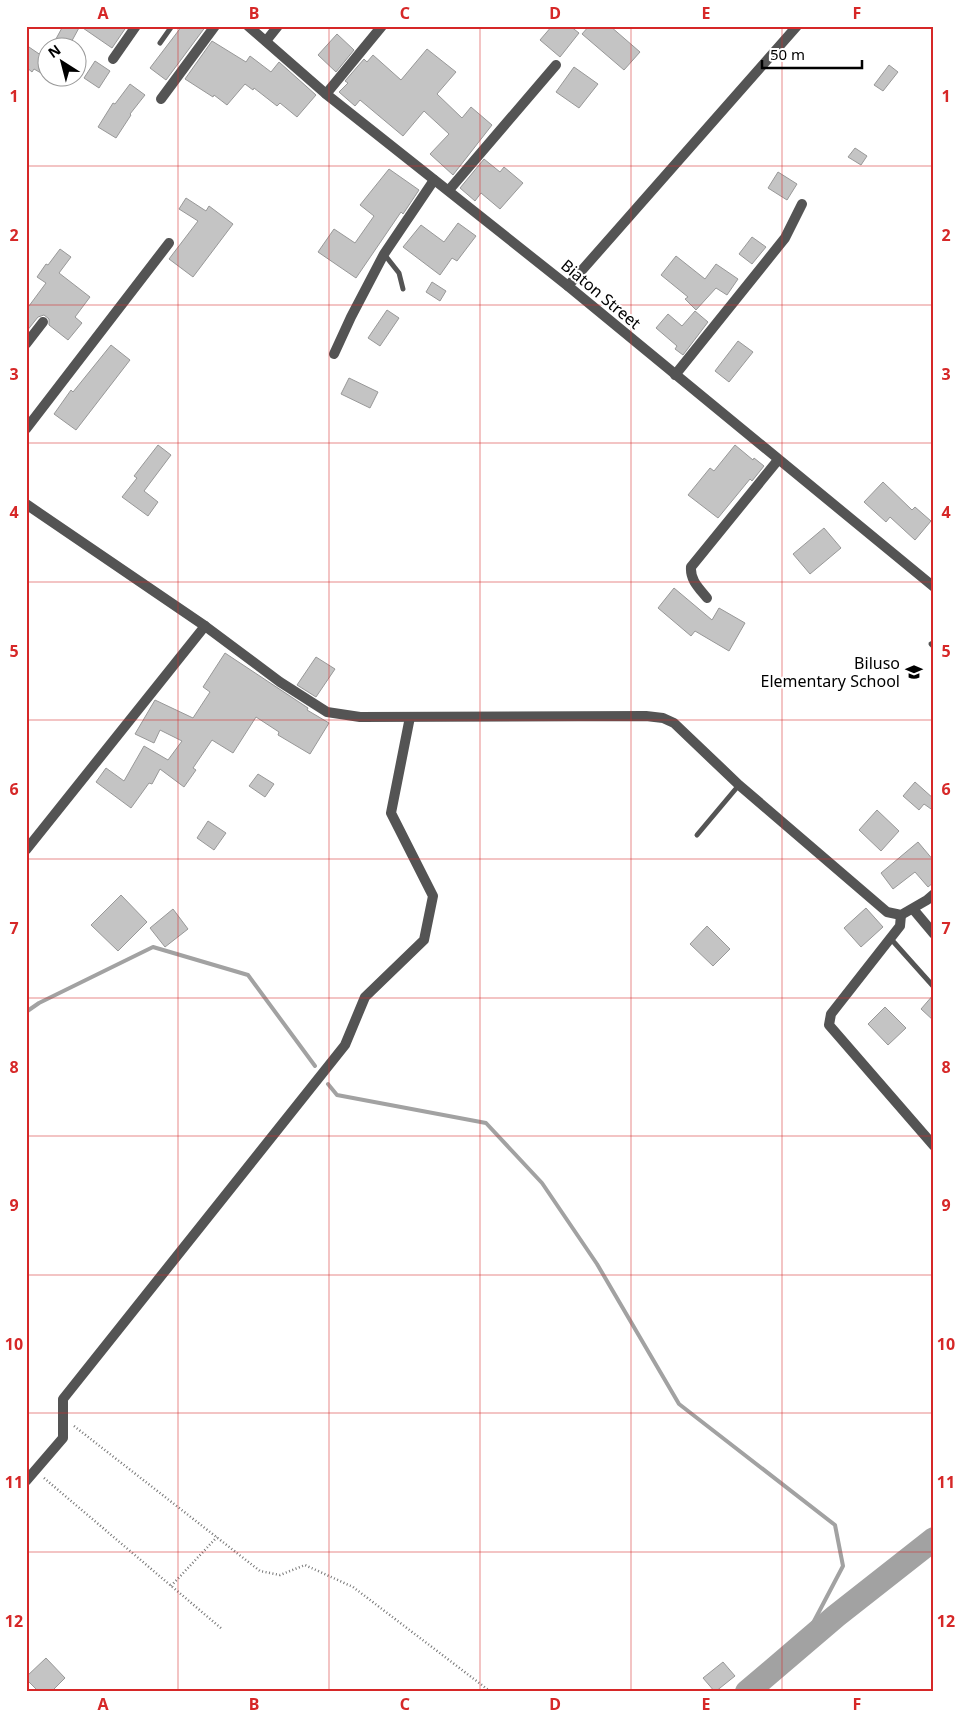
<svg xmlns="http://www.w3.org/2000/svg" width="960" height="1718" font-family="'Noto Sans',sans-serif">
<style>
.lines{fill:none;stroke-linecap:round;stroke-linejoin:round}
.stream{stroke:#a2a2a2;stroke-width:4}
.river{stroke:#a2a2a2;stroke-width:24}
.building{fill:#c4c4c4;stroke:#989898}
.path{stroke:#767676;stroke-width:2.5;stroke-dasharray:1 2.5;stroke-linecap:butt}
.service{stroke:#545454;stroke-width:5}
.minor{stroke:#545454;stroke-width:10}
.tertiary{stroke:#545454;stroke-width:10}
.grid{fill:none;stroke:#d62828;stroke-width:1;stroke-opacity:0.55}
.labels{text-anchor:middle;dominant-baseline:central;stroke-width:4;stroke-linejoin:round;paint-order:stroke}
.street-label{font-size:16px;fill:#000;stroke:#fff}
.poi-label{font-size:16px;fill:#000;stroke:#fff;text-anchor:end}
.neatline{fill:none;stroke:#d62828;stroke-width:2}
.grid-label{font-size:16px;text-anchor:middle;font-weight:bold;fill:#d62828}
</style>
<rect width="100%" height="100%" fill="#fff"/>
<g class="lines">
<g class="stream">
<polyline points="26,1012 39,1003 153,947 248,975 315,1066"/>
<polyline points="328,1084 337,1095 486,1123 542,1183 597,1264 679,1404 835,1525 843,1566 802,1644"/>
</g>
<polyline class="river" points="747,1692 836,1616 934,1539"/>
</g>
<g class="building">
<polygon points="63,26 127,26 112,48 80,26 68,48 51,48"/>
<polygon points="182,26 206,26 166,80 150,68"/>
<polygon points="552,26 570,26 579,33 560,57 540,40"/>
<polygon points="589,26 610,26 640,52 624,70 582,34"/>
<polygon points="337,34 354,50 336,72 318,55"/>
<polygon points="212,41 246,62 250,56 271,72 279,62 316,95 297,117 280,103 277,106 254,88 253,90 245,84 227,105 214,95 213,97 185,79"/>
<polygon points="26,45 48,60 48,77 34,69 32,72 26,67"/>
<polygon points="427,49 456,72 437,94 462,118 471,107 492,125 453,175 430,154 449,134 424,111 403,136 360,100 355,106 339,92 348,83 345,81 364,59 367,62 373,55 401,80"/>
<polygon points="95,61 110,71 99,88 84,78"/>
<polygon points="889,65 898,72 883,91 874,85"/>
<polygon points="574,67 598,84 579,108 556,92"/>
<polygon points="130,84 145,95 130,114 131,115 116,138 98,127 113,103 115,104"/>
<polygon points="855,148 867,156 861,165 848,157"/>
<polygon points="484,159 500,172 504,167 523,183 500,209 481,193 475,201 460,188"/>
<polygon points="389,169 419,190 403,214 401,212 356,278 318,252 334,229 355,243 374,216 360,205"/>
<polygon points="778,172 797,184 787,200 768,188"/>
<polygon points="186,198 206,211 209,206 233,224 193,277 169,259 198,221 179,209"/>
<polygon points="458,223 476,236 457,261 452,258 440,275 403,247 421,225 444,242"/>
<polygon points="752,237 766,247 752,264 739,254"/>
<polygon points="60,249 71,257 59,273 90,297 75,317 82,323 68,340 49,325 49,319 44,315 38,317 26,332 26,310 46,283 37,277 46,264 48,265"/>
<polygon points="676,256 705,279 716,264 738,279 727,295 716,288 696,310 685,299 688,297 661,275"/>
<polygon points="432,282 446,291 440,301 426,292"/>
<polygon points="387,310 399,318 380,346 368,338"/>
<polygon points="695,311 708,322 683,355 675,349 677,346 656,328 668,314 682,326"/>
<polygon points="738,341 753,352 729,382 715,371"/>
<polygon points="111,345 130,360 76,430 54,414 71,390 73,392"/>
<polygon points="349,378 378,392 370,408 341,394"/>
<polygon points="158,445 171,455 144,491 158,502 148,516 122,497 137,478 134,476"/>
<polygon points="735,445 753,460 754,458 764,466 752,481 750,479 718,518 688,495 710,468 714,471"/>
<polygon points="883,482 912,510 915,507 931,521 915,540 890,517 886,522 864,502"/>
<polygon points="824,528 841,548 810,574 793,554"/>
<polygon points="674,588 712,620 719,608 745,623 729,651 695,631 691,636 658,608"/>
<polygon points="225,653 308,708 307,710 329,723 310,754 278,735 279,732 256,717 233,753 212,740 193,768 196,770 184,787 160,769 152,784 149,783 131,808 96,782 106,768 124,781 144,746 168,760 182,741 160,730 154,743 135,734 155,700 193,718 210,692 203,687"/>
<polygon points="316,657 335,669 316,697 297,685"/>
<polygon points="258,774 274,784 265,797 249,786"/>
<polygon points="915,782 934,799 934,811 924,804 919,810 903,796"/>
<polygon points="877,810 899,831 881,851 859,830"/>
<polygon points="208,821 226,833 214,850 197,838"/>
<polygon points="918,842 934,861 934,882 928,887 915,872 893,889 881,873"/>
<polygon points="121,895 147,922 118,951 91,925"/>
<polygon points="866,908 883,927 861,947 844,928"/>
<polygon points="173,909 188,929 165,947 150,928"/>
<polygon points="707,926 730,949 713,966 690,944"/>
<polygon points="934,994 934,1021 921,1009"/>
<polygon points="885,1007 906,1028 888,1045 868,1024"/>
<polygon points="46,1658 65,1678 51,1692 39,1692 26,1679 26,1677"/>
<polygon points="723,1662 735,1676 715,1692 703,1678"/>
</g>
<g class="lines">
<g class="path">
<polyline points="74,1426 260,1571 280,1575 305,1565 353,1587 491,1692"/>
<polyline points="44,1478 222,1629"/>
<polyline points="171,1586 217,1537"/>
</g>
<g class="service">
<polyline points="160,43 172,26"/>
<polyline points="384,254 399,273 403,289"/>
<polyline points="931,644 934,647"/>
<polyline points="697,835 739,785"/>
<polyline points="891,939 933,986"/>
</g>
<g class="minor">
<polyline points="266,41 278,26"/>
<polyline points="113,59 136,26"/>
<polyline points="326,94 382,26"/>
<polyline points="161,99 215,26"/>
<polyline points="449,190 556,65"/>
<polyline points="568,286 797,26"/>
<polyline points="26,344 43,322"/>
<polyline points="334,354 351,317 384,254 434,180"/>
<polyline points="675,375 785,238 802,204"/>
<polyline points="26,429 169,243"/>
<path d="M 707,598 C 699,588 690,580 691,567 L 778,460"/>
<polyline points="26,850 205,626"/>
<polyline points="913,909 934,934"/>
<polyline points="901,915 900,926 831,1014 829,1025 934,1146"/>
<polyline points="26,1481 63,1438 63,1399 345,1045 365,997 424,940 433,896 391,813 410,717"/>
</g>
<g class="tertiary">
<polyline points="248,26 326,94 568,286 934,587"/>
<polyline points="26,504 205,626 280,682 327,712 360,717 646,716 663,718 674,723 739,785 887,912 901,915 927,900 934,894"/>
</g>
</g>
<path class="grid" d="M 178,26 L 178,1692M 329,26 L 329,1692M 480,26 L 480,1692M 631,26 L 631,1692M 782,26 L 782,1692M 26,166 L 934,166M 26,305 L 934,305M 26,443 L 934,443M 26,582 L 934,582M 26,720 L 934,720M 26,859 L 934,859M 26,998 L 934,998M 26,1136 L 934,1136M 26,1275 L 934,1275M 26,1413 L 934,1413M 26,1552 L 934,1552"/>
<defs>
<g id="school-bare" transform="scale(1.35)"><path d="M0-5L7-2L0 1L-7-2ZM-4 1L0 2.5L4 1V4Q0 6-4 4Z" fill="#000" stroke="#fff" stroke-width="2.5" paint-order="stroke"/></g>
</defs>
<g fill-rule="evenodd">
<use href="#school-bare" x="914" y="672"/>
</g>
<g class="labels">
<g class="street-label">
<text transform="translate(601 294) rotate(40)">Biaton Street</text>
</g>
<g class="poi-label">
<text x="900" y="663">Biluso<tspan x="900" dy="18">Elementary School</tspan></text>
</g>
</g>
<rect width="960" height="1718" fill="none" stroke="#ffffff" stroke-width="55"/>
<g transform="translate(62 62) rotate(324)"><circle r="24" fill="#ffffff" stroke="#999999"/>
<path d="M0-4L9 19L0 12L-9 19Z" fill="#000000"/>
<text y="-8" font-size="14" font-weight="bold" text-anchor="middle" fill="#000000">N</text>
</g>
<path d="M762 60v8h100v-8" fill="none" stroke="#000000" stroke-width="2.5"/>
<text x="770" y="60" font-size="15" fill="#000000" stroke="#ffffff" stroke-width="4" paint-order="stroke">50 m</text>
<rect x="28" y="28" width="904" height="1662" class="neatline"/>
<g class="grid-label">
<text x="103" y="19">A</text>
<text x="254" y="19">B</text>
<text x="405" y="19">C</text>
<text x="555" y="19">D</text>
<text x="706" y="19">E</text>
<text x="857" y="19">F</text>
<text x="14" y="102">1</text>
<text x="946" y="102">1</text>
<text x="14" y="241">2</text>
<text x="946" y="241">2</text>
<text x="14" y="380">3</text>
<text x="946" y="380">3</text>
<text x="14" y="518">4</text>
<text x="946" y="518">4</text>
<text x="14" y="657">5</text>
<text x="946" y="657">5</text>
<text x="14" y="795">6</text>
<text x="946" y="795">6</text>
<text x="14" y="934">7</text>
<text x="946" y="934">7</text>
<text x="14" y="1073">8</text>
<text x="946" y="1073">8</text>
<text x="14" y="1211">9</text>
<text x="946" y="1211">9</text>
<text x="14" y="1350">10</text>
<text x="946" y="1350">10</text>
<text x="14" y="1488">11</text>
<text x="946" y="1488">11</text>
<text x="14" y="1627">12</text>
<text x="946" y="1627">12</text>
<text x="103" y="1710">A</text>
<text x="254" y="1710">B</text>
<text x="405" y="1710">C</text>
<text x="555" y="1710">D</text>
<text x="706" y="1710">E</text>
<text x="857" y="1710">F</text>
</g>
</svg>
